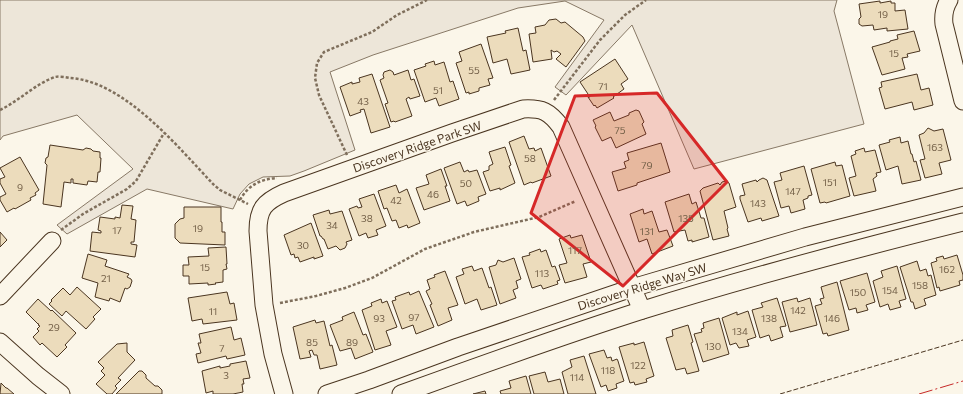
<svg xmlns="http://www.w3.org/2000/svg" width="963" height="394" font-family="Commissioner,sans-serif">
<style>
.green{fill:#ede6d9;stroke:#887966}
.building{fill:#ecdcbc;stroke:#4a3520}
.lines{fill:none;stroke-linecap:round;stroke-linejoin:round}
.minor-casing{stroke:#4a3520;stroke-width:19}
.path{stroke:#7f6f5c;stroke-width:2.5;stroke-dasharray:3 2;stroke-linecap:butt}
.minor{stroke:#fbf6e9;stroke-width:17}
.fence{stroke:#4a3520;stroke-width:1;stroke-dasharray:5 2;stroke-linecap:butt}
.power{stroke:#c62828;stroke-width:1;stroke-dasharray:14 3 2 3;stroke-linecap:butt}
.marked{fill:#d62828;fill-opacity:0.2;stroke:#d62828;stroke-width:3;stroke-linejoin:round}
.labels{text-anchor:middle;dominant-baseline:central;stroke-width:3;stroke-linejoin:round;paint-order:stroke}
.number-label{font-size:10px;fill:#725f47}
.street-label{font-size:12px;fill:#4a3520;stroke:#fbf6e9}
</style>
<rect width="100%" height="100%" fill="#fbf6e9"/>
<polygon class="green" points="0,0 837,0 834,11 864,124 694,169 632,25 566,95 555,87 604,20 565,1 518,8 373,55 330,72 355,150 304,171 290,176 263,177 249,184 240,194 233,209 147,189 67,234 57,225 133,169 77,115 3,136 0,140"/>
<g class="building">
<polygon points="880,1 880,3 891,1 891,3 895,3 895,11 905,10 908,29 887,31 887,28 874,30 873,25 862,26 859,24 859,19 861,17 859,4"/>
<polygon points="556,19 561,23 565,22 583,37 585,41 566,67 556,59 561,54 557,51 554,52 551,50 552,59 533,62 529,34 536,33 535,27 545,25 549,20"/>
<polygon points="518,28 523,51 526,50 530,70 511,74 507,59 493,63 487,37 506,33 505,31"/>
<polygon points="914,31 920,51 907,54 908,57 902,58 905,69 882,75 872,47 890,42 890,41 898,39 897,35"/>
<polygon points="481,44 493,78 488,79 490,85 479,88 479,91 469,94 469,92 466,93 456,63 462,61 459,52"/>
<polygon points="615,59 628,79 621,84 624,89 613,97 614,98 597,108 595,105 594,106 588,97 590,97 580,82"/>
<polygon points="434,61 435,65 444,62 450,82 453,81 459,99 439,106 436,98 425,102 414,70 426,66 425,64"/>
<polygon points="390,70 393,72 394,75 408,70 411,80 414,79 420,96 410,99 409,97 406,99 412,116 395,122 394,121 391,122 385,104 388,103 380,80 384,78 383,75 384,72"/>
<polygon points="372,74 390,127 371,133 364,109 360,110 361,112 350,116 340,87 352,82 352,84 360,82 359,78"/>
<polygon points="917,74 921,90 929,88 933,105 914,110 912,102 885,109 879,88 882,87 881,82"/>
<polygon points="636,110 639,111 644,122 642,124 646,134 616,148 611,137 602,141 595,127 596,126 593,120 610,112 614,121 629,115 629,113"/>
<polygon points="928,128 934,131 943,129 951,160 939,163 942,174 925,178 920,160 925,159 919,135 924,133"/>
<polygon points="524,136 529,149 534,148 535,151 541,148 551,176 532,183 531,182 524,185 509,142"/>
<polygon points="900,137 901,143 908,141 911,154 912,154 914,162 916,161 921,180 902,184 898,166 886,170 879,145 890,142 889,140"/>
<polygon points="661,143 670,172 637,183 637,185 618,191 612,172 626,168 624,162 629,160 627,153"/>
<polygon points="50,145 83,150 86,148 91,149 93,151 100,152 100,158 101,158 100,172 98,172 97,182 88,181 87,185 73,183 73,179 71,179 71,183 64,182 61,207 43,204 47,165 45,163 46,158 48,157"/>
<polygon points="505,147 511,165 509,166 515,183 500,190 500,188 490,191 483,172 489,170 489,166 493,164 489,152"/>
<polygon points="864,148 865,152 875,150 881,172 876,173 877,176 873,179 876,191 854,196 849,178 856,176 851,156 856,154 855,151"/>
<polygon points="20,157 39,190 35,193 36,195 30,198 31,200 15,209 14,208 7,212 0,200 0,197 6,194 0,183 0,179 5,177 0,168"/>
<polygon points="460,162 464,172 468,170 469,172 477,170 486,194 478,197 479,201 467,206 465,201 457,204 444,168"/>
<polygon points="835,162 836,166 842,165 850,196 826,203 825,202 820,203 811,169"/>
<polygon points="804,166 812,195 808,196 808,198 803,200 805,209 791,213 789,206 781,208 774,182 782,180 780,173"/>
<polygon points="441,169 447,186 445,186 450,201 424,210 416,188 429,184 426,175"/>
<polygon points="763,178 767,180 779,216 762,221 761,218 748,222 740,199 740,196 745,195 742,184 756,180 757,182 759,180"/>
<polygon points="726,181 729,183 736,207 724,211 728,228 727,229 729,236 713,240 700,191 703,188 718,183 720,185 722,182"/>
<polygon points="396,185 399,193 407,189 420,223 408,228 407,225 399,228 396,220 392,221 387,208 384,209 378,191"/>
<polygon points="374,194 386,226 376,230 378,235 368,238 366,233 359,236 349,209 357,206 358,208 362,207 359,199"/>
<polygon points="689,194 692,204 696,202 701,218 704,218 709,237 692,242 692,240 688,241 685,230 674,232 665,202"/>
<polygon points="122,205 133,206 131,219 136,220 134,242 131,242 131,244 137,245 135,257 90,251 92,232 101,233 101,231 98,230 100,217 115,219 115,217 120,218"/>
<polygon points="184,207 221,207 221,222 222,222 222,232 225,232 225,245 180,243 175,238 175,224 180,219 184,218"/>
<polygon points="643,209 644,214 652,211 659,232 667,230 673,246 652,254 647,239 639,242 630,214"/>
<polygon points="329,210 330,214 342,211 352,240 346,242 347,244 345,248 340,250 336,246 328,249 324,239 323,239 321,236 320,236 313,215"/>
<polygon points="311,223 323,256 314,259 314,257 300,262 298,257 295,258 294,254 291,255 284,235"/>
<polygon points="0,232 7,240 0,247"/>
<polygon points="570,235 571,238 582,235 591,262 583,264 587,277 565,283 559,265 567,263 559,239"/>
<polygon points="226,247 227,264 226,264 227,269 223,270 223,282 215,283 216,284 208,285 208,283 189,284 189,276 183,276 183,265 189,265 188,257 209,256 208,248"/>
<polygon points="540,249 541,252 546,250 552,267 555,266 560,280 557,281 558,284 543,289 541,285 532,288 522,257 530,255 529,253"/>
<polygon points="88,254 107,260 105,266 129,274 127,277 131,279 132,281 130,287 127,289 125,288 120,302 110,298 109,301 95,297 98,283 82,278"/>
<polygon points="957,255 963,275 963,280 959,281 960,285 940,291 939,287 937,288 931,263 937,261 936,258 943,256 944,259"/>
<polygon points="514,258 521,279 516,281 518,288 513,290 516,298 500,304 489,267 496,265 498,260 503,262"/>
<polygon points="917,261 920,271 926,269 928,276 931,275 936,295 924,299 926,305 915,309 913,302 911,302 900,267"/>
<polygon points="472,266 474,271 482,268 489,288 491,287 497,305 481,310 477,299 465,304 456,277 464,274 462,269"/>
<polygon points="897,266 906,299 899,301 901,307 890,310 888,304 880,307 873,281 883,277 881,271"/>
<polygon points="445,271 458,305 448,308 452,320 438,326 430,305 432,304 426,291 430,289 427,280 435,277 434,275"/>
<polygon points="867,273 875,302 866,305 868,310 857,313 856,308 849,310 840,281"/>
<polygon points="837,282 849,330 828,336 827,333 823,334 815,306 822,304 820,299 824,298 821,287"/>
<polygon points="77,287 101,309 93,317 95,319 86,329 66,311 62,316 49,304 52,301 51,300 63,288 70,295"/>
<polygon points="419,291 434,327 416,334 413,325 402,329 392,301 396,300 395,297 409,292 410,295"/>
<polygon points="227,292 230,304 234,303 237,320 203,324 202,319 192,321 188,298"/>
<polygon points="777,298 786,326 780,327 783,337 771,341 769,335 760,338 752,310 763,307 761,303"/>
<polygon points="797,298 798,302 810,298 817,325 790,332 782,302"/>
<polygon points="38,299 51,311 52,310 76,333 65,345 67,347 57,357 42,343 40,345 33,337 39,331 37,329 40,326 38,325 39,324 38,324 26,312"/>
<polygon points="381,299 382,303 387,301 397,327 386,331 391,345 375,350 362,310 372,306 371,303"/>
<polygon points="748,311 756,337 747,340 749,346 739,348 736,343 730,345 722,318 737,312 737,315"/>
<polygon points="354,312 363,335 366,334 373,352 355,359 351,348 340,351 330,325 343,320 342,317"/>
<polygon points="719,318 729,354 703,362 694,334 702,332 701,329 704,328 703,323"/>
<polygon points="315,320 316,323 324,321 330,346 332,345 337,365 320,369 317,355 314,355 312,350 309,351 311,357 300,359 293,327"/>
<polygon points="688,325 693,342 691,343 699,371 687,374 685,368 676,370 666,338 673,336 672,330"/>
<polygon points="231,327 234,340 241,338 245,355 227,359 226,356 198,363 196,354 201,353 198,343 201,343 199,334"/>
<polygon points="644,342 654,376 646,379 647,382 635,385 634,382 630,383 619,347 634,343 634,345"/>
<polygon points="127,343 127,352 135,360 118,378 121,380 115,386 117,388 112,394 107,394 96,384 105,375 101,371 104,368 98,362 117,344"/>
<polygon points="604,350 607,358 611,357 612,361 617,359 618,361 623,378 624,381 616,384 617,388 608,391 606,385 601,387 589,354"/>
<polygon points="584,356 596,394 568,394 562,372 572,367 570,360"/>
<polygon points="246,361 250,378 243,379 244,384 242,384 243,392 233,394 213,394 213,391 206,393 202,371 220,366 220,368 230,366 230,364"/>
<polygon points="139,371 142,371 146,375 146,378 155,386 158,386 162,390 162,394 116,394"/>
<polygon points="545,372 548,382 560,379 564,394 534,394 529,376"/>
<polygon points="526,376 531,394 501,394 500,391 511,388 509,381"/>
<polygon points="1,383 6,388 7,388 14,394 0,394"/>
<polygon points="485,391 486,394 473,394"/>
</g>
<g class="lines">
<g class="minor-casing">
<g id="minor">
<path d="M 949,0 C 944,8 943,15 944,24 L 963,101"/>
<polyline points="0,296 52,241"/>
<polyline points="0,342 38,376 61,394"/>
<path d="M 284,394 L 273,354 L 264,305 L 258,231 C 258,209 264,202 284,193 L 452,133 L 523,109 C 542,108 549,111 561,127 L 642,310"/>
<polyline points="327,394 369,380 458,347 632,288 805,237 963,197"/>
<path d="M 401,394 C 481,365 561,336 643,310 C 749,277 855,249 963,222"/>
</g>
</g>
<g class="path">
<polyline points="554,100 600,40 625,15 646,0"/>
<path d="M 0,110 C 19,101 35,84 55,77 C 59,76 65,77 70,78 C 124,81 178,147 213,184 L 220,190 L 248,204"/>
<polyline points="347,155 319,95 315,78 317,63 324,52 372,32 397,15 427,0"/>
<path d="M 240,200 C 248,185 261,179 277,178"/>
<polyline points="61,230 83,214 127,189 136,181 164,133"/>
<polyline points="280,303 316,296 345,288 372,278 425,249 474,232 539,217 576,201"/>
</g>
<use href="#minor" class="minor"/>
<polyline class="fence" points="780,394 963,340"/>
<polyline class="power" points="919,394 963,381"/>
</g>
<path class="marked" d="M 657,93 L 727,182 L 623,286 L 531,213 L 575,96 Z"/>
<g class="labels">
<g class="number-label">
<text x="883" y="14">19</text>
<text x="894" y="53">15</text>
<text x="474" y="70">55</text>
<text x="603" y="86">71</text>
<text x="438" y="90">51</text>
<text x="363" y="101">43</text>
<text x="620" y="130">75</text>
<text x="935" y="147">163</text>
<text x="530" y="158">58</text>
<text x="647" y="165">79</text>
<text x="830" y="182">151</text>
<text x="466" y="183">50</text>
<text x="20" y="187">9</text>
<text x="793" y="191">147</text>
<text x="433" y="194">46</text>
<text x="396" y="200">42</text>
<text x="758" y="203">143</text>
<text x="367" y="218">38</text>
<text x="686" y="218">135</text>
<text x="332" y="225">34</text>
<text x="198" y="228">19</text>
<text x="117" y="230">17</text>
<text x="647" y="231">131</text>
<text x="303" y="245">30</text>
<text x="575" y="250">117</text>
<text x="205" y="267">15</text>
<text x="947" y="269">162</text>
<text x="542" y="273">113</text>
<text x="106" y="278">21</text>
<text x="920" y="285">158</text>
<text x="890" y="290">154</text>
<text x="858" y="292">150</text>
<text x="798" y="310">142</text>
<text x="213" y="311">11</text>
<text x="414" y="317">97</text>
<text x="379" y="318">93</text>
<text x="769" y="318">138</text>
<text x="832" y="318">146</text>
<text x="54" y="327">29</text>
<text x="740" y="331">134</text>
<text x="312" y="342">85</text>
<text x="352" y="342">89</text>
<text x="713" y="346">130</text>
<text x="222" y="348">7</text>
<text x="638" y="365">122</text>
<text x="608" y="370">118</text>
<text x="226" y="375">3</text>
<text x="577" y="377">114</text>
</g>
<g class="street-label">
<text transform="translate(417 146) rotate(-19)">Discovery Ridge Park SW</text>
<text transform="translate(642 286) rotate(-17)">Discovery Ridge Way SW</text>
</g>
</g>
</svg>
